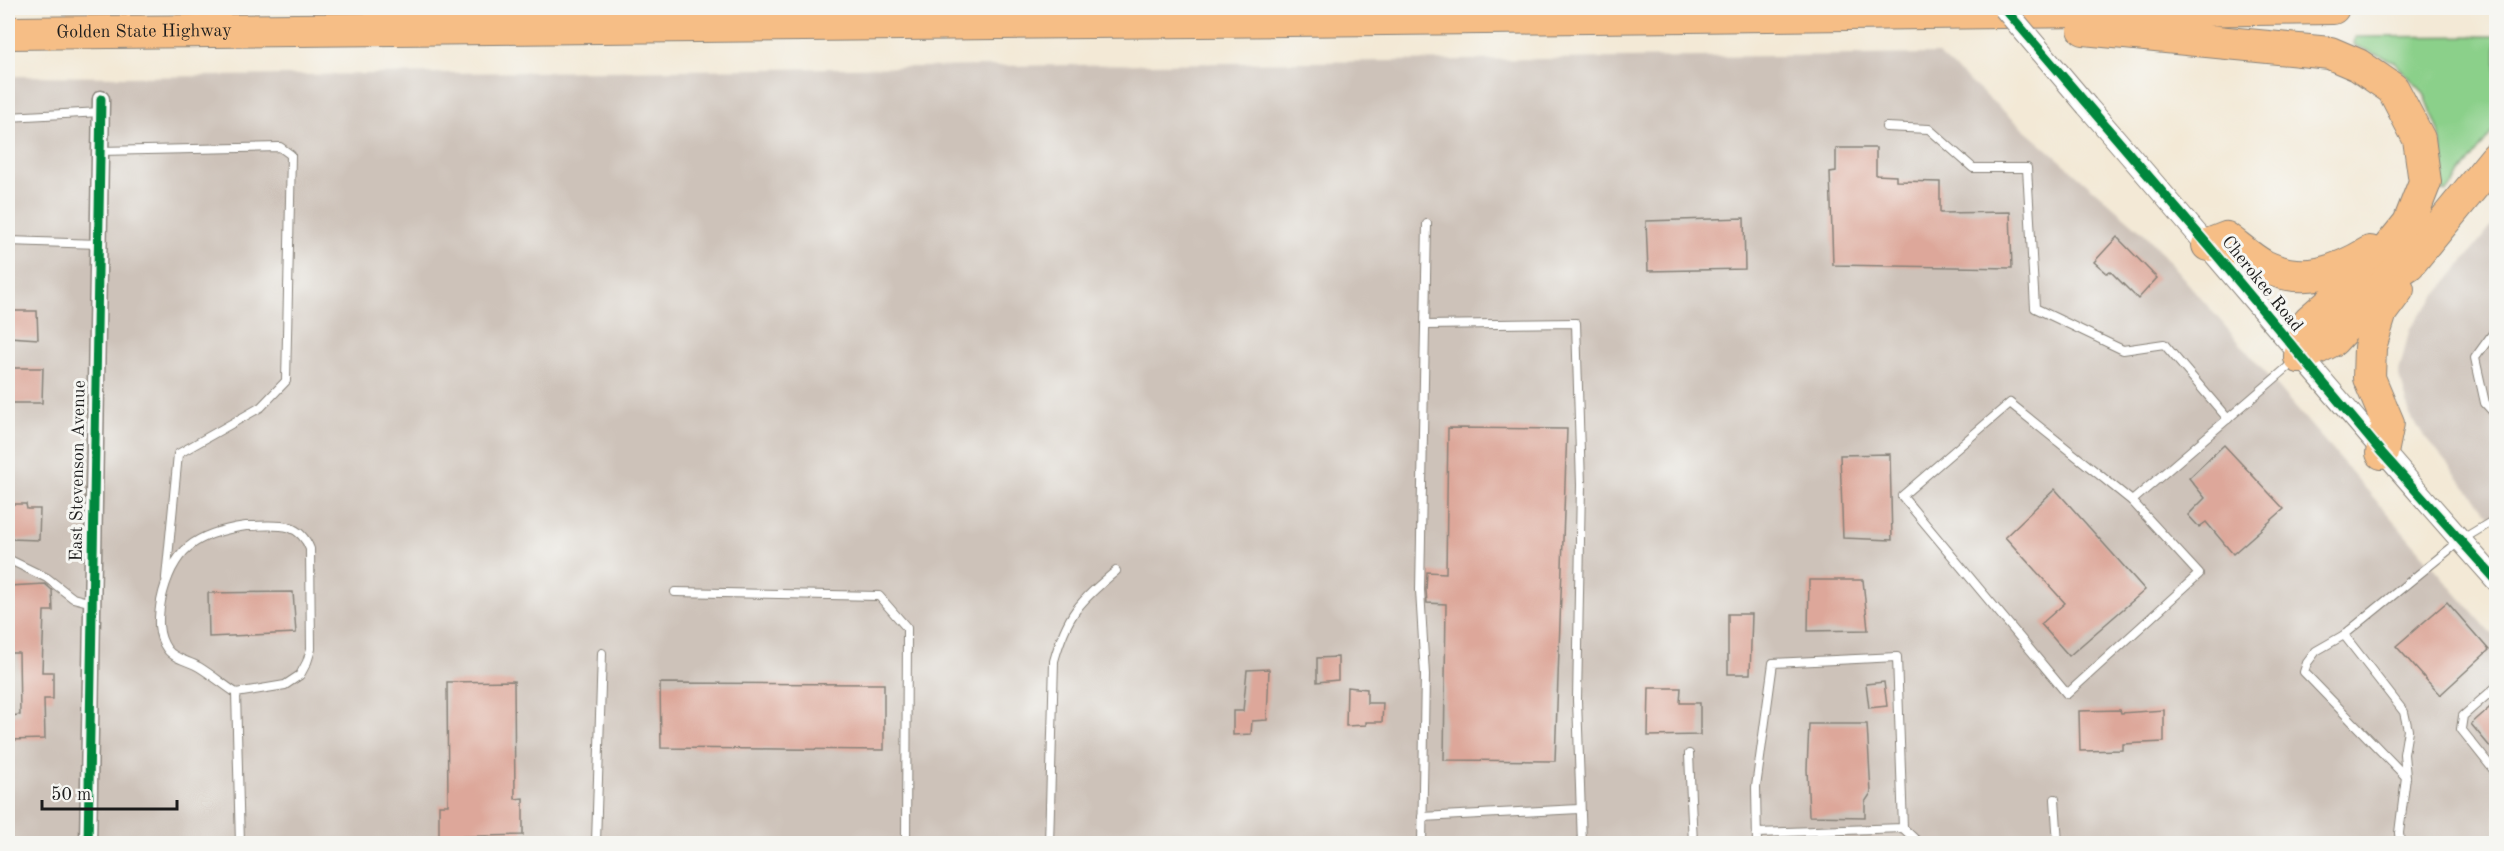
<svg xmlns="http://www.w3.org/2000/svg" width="2504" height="851" font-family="'Old Standard TT',serif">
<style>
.industrial{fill:#cdc2b9}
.green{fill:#8bd08a;stroke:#547653;stroke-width:1.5}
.building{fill:#dda79a}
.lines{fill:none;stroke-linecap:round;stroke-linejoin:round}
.service-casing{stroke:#888279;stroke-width:10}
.minor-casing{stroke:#888279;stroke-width:19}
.tertiary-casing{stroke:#888279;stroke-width:23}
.motorway-casing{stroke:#888279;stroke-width:34}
.service{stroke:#fff;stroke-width:8}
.minor{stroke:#fff;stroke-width:16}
.tertiary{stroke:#fff;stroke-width:21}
.motorway{stroke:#f6be86;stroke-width:32}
.tertiary-bridge-casing{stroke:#888279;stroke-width:23;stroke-linecap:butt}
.tertiary-bridge{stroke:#fff;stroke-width:21}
.cycleway-casing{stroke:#f6f6f2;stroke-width:13}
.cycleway{stroke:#00873e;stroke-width:9}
.labels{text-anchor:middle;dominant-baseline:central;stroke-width:6;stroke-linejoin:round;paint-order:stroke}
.street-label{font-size:18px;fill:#1c1c1c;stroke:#f6f6f2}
</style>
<rect width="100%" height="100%" fill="#f6f6f2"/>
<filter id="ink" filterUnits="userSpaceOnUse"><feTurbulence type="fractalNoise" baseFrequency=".0167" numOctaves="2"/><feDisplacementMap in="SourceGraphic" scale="12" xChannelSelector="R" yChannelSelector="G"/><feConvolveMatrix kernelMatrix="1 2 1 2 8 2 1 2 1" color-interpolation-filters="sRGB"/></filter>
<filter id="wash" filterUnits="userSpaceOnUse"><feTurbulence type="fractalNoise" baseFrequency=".008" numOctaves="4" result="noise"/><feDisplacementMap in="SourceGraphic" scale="24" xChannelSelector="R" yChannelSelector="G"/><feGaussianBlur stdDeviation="1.35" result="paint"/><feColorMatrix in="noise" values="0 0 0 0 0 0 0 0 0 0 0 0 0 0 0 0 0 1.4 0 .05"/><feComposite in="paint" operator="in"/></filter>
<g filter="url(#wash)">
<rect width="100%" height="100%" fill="#f3e9d6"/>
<g class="industrial">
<polygon points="1938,54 2147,236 2496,639 2496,843 8,844 8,76 130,77"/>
<polygon points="2496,221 2496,524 2411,419 2399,372 2410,328"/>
</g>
<polygon class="green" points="2496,36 2496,127 2447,192 2440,190 2444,162 2439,131 2424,93 2393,61 2354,45 2355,37"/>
<g id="blocks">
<g class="building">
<polygon points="1836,148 1876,148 1876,175 1896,176 1896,181 1940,182 1940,213 2010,212 2012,268 1833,265 1830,172 1836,171"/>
<polygon points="1744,218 1745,269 1648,271 1646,221"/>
<polygon points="2117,237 2157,278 2138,299 2110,271 2107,273 2094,262"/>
<polygon points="10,311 37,311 38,339 9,337"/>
<polygon points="11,368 43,368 42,403 11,403"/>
<polygon points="1448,428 1567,429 1555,761 1444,760 1446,604 1427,603 1426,590 1427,572 1446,573"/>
<polygon points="2224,445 2284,509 2233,554 2206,522 2199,527 2188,515 2205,498 2189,478"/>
<polygon points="1890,454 1892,540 1843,538 1840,455"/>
<polygon points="2055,489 2145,590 2069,656 2041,624 2065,603 2005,537"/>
<polygon points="10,504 26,504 27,509 40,509 39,540 10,539"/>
<polygon points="1809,580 1863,580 1868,630 1808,631"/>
<polygon points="45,584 52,590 53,611 44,611 42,672 53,672 53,699 44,699 45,739 8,740 8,716 20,715 19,653 8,653 8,586"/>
<polygon points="293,592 296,633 209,637 208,593"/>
<polygon points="2447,602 2489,650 2440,695 2396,646"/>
<polygon points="1728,614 1752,614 1750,674 1728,674"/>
<polygon points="1338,657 1338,680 1317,682 1317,658"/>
<polygon points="1269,669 1267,720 1252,721 1251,734 1233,735 1233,711 1243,711 1247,670"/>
<polygon points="514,681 515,799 523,798 523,835 439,837 439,805 448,805 447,682"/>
<polygon points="1884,682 1887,706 1869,708 1866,684"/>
<polygon points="660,683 884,684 884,750 661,748"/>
<polygon points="1347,687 1367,689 1367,703 1383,703 1382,722 1366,722 1366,725 1346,726"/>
<polygon points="1649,688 1681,688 1680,703 1700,703 1700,735 1648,736"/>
<polygon points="2496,702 2496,754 2471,724"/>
<polygon points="2120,710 2121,713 2164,710 2164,742 2123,744 2123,750 2080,751 2079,711"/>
<polygon points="1809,724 1867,724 1871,793 1865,802 1865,817 1809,816 1807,769"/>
</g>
</g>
</g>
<g filter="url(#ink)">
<use href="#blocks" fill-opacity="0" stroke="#888279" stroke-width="1.5"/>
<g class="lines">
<g class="service-casing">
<g id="service">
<polyline points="8,117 101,112"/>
<polyline points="1886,127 1929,129 1973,168 2027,168 2035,308 2123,350 2164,344 2228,419"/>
<polyline points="100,151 280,147 291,155 286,381 261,407 178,454 166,578"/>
<polyline points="8,241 99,244"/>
<polyline points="1426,325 1576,323 1581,485 1577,700 1582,844"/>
<polyline points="2496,329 2475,358 2485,403 2496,415"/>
<polygon points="2010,403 2132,501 2199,574 2067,694 1902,496"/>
<polyline points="2132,501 2295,361"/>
<path d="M 246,526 C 274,526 298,519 310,549 L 311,649 L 307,662 L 300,675 L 285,685 L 236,693 C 224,685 212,675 199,667 C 189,661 174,659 167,649 C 157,635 158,618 161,601 C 172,549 196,533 246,526 Z"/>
<polyline points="8,559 47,578 73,598 92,603"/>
<polyline points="675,592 879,596 907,628 906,844"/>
<polyline points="2344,635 2404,712 2408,730 2404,754 2406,777 2399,833 2400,844"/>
<polyline points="2496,687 2463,716 2461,729 2496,773"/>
<polyline points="236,693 240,844"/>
<polyline points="1689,754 1693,844"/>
<polyline points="2406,777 2304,672 2307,663 2316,651 2344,635 2461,540 2496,519"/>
<polyline points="2055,799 2058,844"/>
<polyline points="1422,817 1579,809"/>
<polyline points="1903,828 1920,844"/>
<polyline points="1757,833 1903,828 1897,657 1773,663 1756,787 1757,844"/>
<polyline points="596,842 602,653"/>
<polyline points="501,844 596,844"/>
<path d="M 1049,844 L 1054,661 C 1067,614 1079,602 1116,571"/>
<polyline points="1422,844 1425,675 1420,590 1427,224"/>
</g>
</g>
<g class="minor-casing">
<polyline id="minor" points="88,844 101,99"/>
</g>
<g class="tertiary-casing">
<path id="tertiary" d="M 2087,106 C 2224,263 2357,425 2496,580"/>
</g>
<g class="motorway-casing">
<g id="motorway">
<polyline points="2084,29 2330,53 2358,65 2393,89 2419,139 2425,182 2409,223 2378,261 2309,321 2300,357"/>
<path id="s1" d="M 8,33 L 1688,16 L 2333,8"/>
<path d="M 2208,245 L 2226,238 C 2238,247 2251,259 2264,266 C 2303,285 2337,272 2370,252"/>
<polyline points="2300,357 2333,340 2394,274 2409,264 2496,158"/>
<polyline points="2382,453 2388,423 2369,378 2370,347 2381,312 2398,289"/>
</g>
</g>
<use href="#service" class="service"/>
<use href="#minor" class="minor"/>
<use href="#tertiary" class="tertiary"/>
<use href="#motorway" class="motorway"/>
<g class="tertiary-bridge-casing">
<polyline id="tertiary-bridge" points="2004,8 2087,106"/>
</g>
<use href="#tertiary-bridge" class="tertiary-bridge"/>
<g class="cycleway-casing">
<g id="cycleway">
<polyline points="2004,8 2208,245 2382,453 2496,580"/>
<polyline points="88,844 101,99"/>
</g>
</g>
<use href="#cycleway" class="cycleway"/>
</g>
</g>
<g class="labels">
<g class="street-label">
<text stroke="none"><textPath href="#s1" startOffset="136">Golden State Highway</textPath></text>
<text transform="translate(2262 284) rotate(51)">Cherokee Road</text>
<text transform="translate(78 471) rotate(-89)">East Stevenson Avenue</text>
</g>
</g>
<rect width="2504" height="851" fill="none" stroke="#f6f6f2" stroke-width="30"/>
<path d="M42 800v9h135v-9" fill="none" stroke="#1c1c1c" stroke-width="3"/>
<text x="51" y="800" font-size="18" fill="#1c1c1c" stroke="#f6f6f2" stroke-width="4.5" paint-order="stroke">50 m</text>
</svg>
